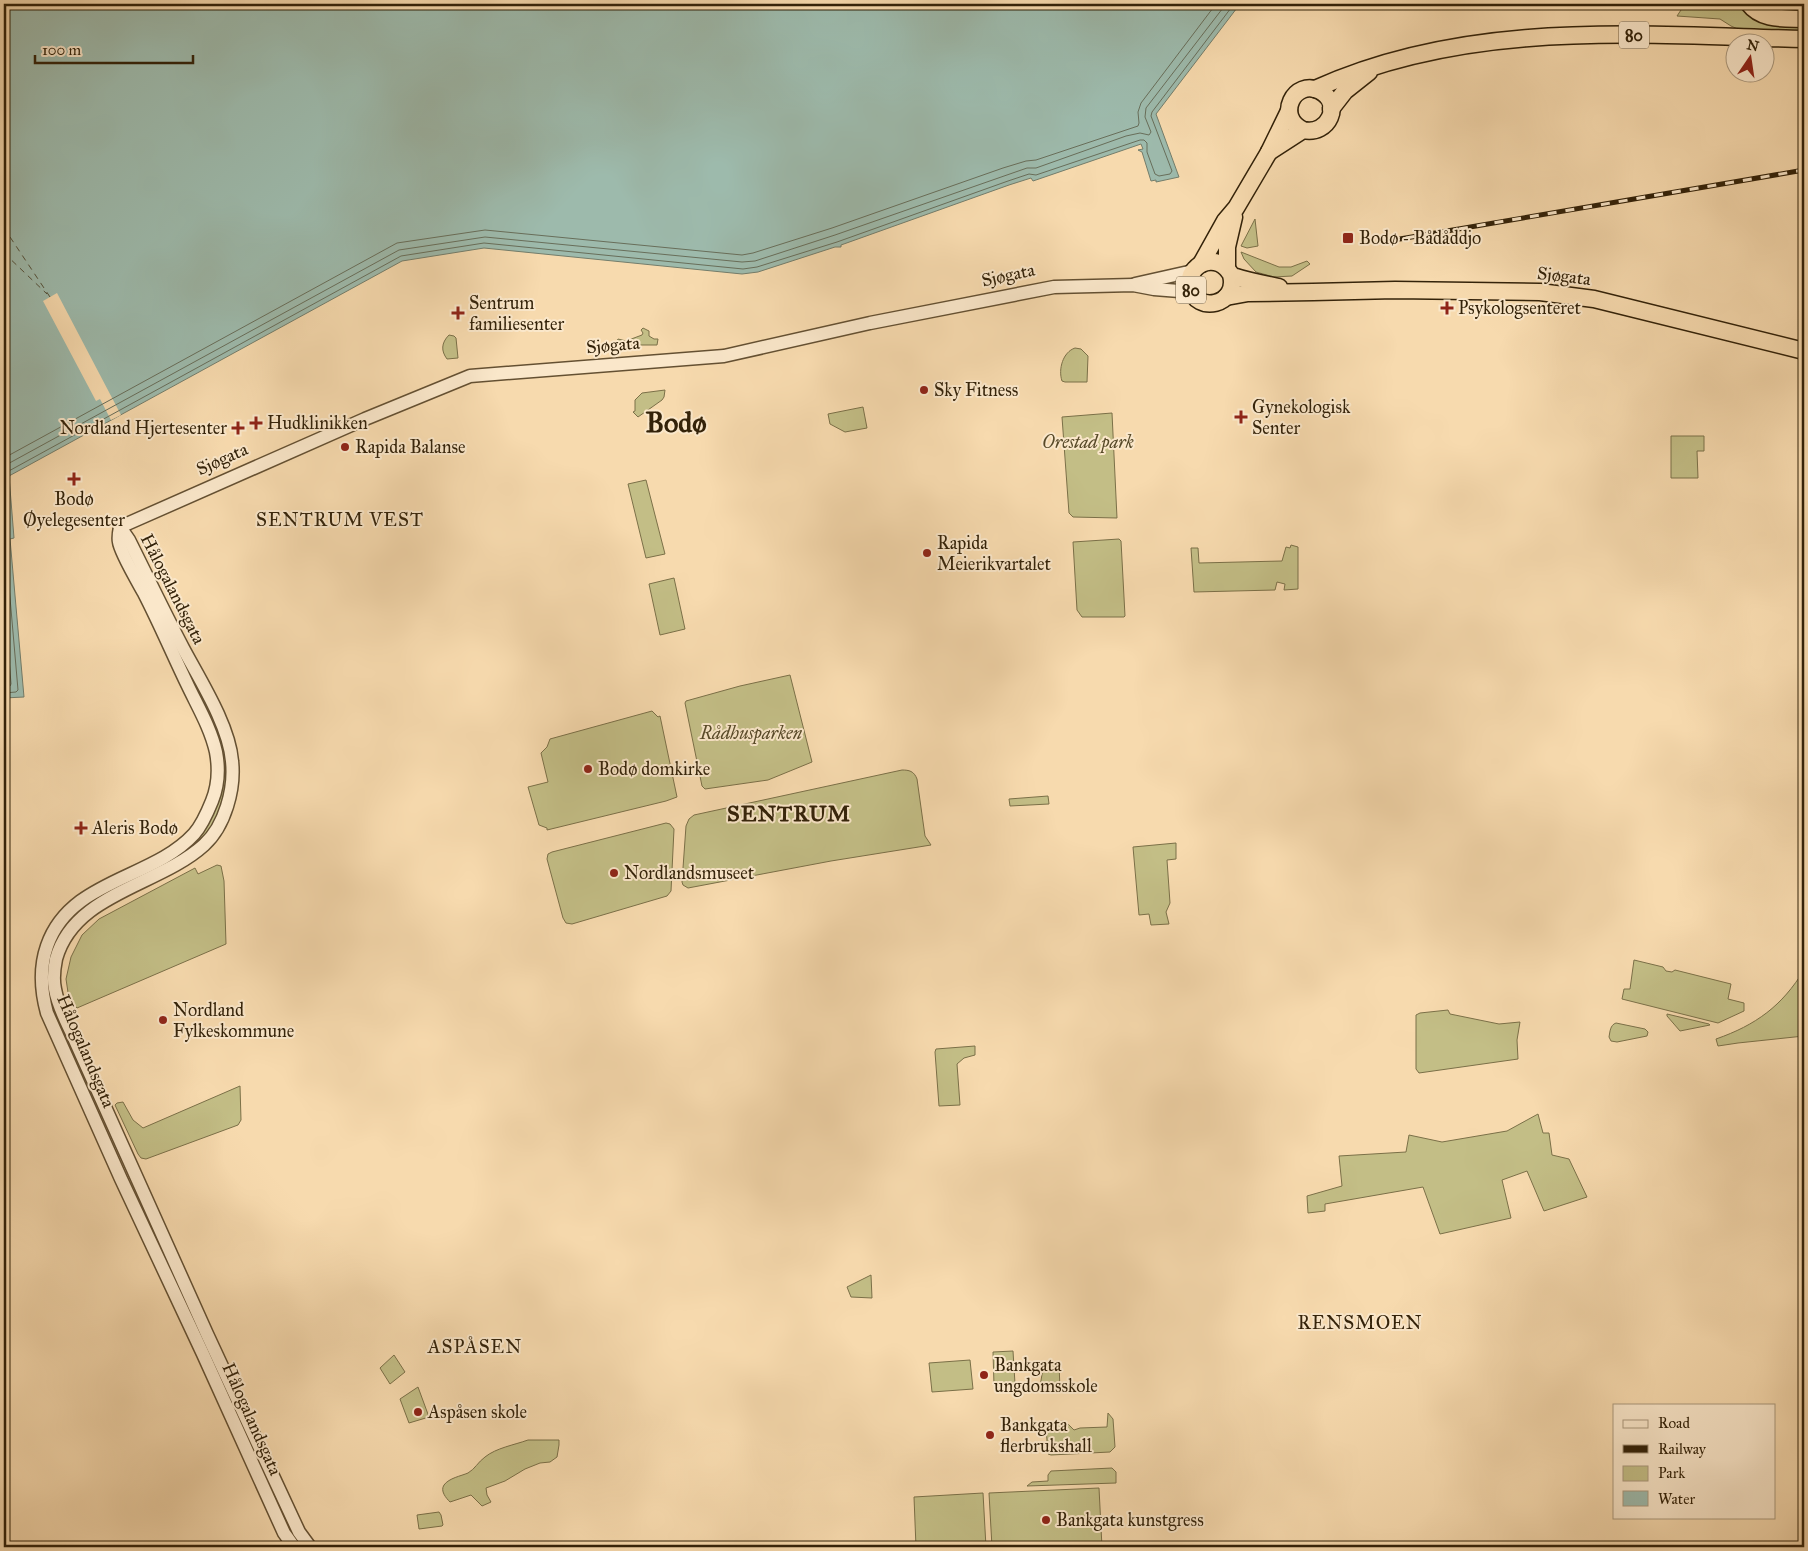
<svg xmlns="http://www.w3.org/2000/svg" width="1808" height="1551" font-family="'IM FELL Great Primer',serif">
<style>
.green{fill:#c3be86;stroke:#7b7048}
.water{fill:#9dbaac;stroke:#737d6b}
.pier{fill:#f7daae}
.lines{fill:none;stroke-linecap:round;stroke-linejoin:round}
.shore{stroke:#686e5a;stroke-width:1}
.ferry{stroke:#53503a;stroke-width:1;stroke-dasharray:6 5;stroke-linecap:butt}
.tertiary-casing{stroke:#645032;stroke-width:15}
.trunk-casing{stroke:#332209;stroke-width:19}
.tertiary{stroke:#fae7ca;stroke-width:12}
.trunk{stroke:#f7daae;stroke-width:16}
.rail-casing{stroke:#332209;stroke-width:5}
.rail{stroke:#fae7ca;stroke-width:3;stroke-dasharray:9;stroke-linecap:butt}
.poi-dot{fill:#8f2418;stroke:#fae7ca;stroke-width:2}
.labels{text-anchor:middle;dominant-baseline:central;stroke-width:4;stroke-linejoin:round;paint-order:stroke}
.shield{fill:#fae7ca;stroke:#6f5d43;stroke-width:1}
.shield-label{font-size:16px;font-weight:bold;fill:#332209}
.poi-label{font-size:18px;fill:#332209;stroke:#fae7ca;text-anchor:start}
.street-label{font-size:18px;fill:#332209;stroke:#fae7ca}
.park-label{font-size:18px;font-style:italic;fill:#574928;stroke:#fae7ca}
.neighbourhood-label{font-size:19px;letter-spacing:1px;fill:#332209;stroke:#fae7ca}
.district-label{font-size:22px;font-weight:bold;letter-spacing:1px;fill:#332209;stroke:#fae7ca}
.town-label{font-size:28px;font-weight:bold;fill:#332209;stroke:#fae7ca}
</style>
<rect width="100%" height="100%" fill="#f7daae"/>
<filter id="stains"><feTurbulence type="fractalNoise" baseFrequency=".004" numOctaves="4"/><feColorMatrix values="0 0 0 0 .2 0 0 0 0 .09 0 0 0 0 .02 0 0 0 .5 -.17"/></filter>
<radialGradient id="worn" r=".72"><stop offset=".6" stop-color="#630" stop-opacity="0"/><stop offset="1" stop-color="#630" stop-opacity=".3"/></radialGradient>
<g class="green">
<polygon points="1685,4 1738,4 1741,8 1743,7 1804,24 1804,32 1740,30 1731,26 1720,19 1677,16"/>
<polygon points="1255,219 1258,246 1247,248 1241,246"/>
<polygon points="1241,252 1279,267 1291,267 1307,261 1310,264 1292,276 1274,277 1256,272 1244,259"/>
<polygon points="643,328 649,331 649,336 654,339 658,339 657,345 615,345 618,339 626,341 642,335 643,333 641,330"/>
<path d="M 449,335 L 454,336 L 456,338 L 458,358 L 447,359 C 441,351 441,343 449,335 Z"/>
<path d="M 1075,348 L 1081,349 L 1088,356 L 1087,382 L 1065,382 L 1062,381 C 1058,369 1063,352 1075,348 Z"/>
<polygon points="665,390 664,397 662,400 638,417 633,412 635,411 635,400 642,393"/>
<polygon points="863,407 867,428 845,432 830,424 828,414"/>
<polygon points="1112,413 1117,518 1073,517 1069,513 1062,417"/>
<polygon points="1671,436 1704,436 1704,451 1697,451 1698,478 1671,478"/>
<polygon points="646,480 665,554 646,558 628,484"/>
<polygon points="1119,539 1121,541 1125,616 1124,617 1082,617 1077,610 1073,542"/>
<polygon points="1291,545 1298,547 1298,589 1284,590 1285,584 1277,582 1275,590 1194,592 1191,548 1198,548 1199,563 1282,561 1286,547 1290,548"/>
<polygon points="674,578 685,629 660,635 649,584"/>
<polygon points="790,675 812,762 768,780 705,789 702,786 685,703 686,701 740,686"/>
<polygon points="652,711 658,717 660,716 677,797 666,801 547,830 547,828 539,825 528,787 548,782 541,753 547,747 550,739"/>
<polygon points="219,742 223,743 227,770 225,793 214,823 207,832 188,852 65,930 54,1005 51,1007 48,997 49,957 63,927 71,917 87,904 200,835"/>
<path d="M 902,770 C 909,770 914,771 917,779 L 925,836 L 931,845 L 831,861 L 688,888 L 683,885 L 682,882 L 686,826 L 689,819 L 694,815 Z"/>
<polygon points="1048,796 1049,804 1010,806 1009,799"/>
<polygon points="666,823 670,824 674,829 671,891 667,896 572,924 566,923 563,918 547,859 548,854 552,852"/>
<polygon points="1176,843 1176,859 1167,860 1170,903 1166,912 1169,924 1151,925 1149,914 1139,915 1133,847"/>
<polygon points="217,865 221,866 224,881 226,944 77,1008 69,999 66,979 71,957 82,935 99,919 195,868 198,874"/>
<polygon points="1634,960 1663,967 1666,971 1672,972 1675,970 1731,984 1728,999 1744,1003 1744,1011 1718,1023 1622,999 1624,989 1630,989"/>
<path d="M 1804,970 L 1804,1036 L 1738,1043 L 1718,1046 L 1716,1039 C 1756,1025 1782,1006 1804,970 Z"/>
<polygon points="1448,1010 1450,1014 1499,1024 1520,1022 1517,1040 1518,1059 1419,1073 1416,1069 1416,1015 1420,1013"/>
<polygon points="1667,1014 1709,1024 1710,1025 1680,1031 1667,1016"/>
<path d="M 1616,1023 L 1645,1029 L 1648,1032 L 1647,1036 L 1617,1042 L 1611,1041 L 1609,1037 C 1610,1032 1610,1025 1616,1023 Z"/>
<polygon points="975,1046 975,1055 964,1058 957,1064 960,1105 939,1106 935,1052 936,1049"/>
<polygon points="240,1086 241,1120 238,1125 146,1159 141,1158 138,1154 115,1105 117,1103 123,1102 133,1120 143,1128"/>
<polygon points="1538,1114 1543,1133 1549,1133 1552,1155 1569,1159 1587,1197 1544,1211 1527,1171 1502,1180 1511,1218 1440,1234 1423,1187 1325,1204 1325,1211 1308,1213 1307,1196 1342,1186 1339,1156 1406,1152 1409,1135 1442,1142 1507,1131"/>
<polygon points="871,1275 872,1298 851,1297 847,1287"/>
<polygon points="1013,1351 1015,1384 994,1385 993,1352"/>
<polygon points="394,1355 405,1372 390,1384 380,1368"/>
<polygon points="970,1360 973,1389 932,1392 929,1363"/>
<polygon points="1059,1362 1060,1391 1039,1392 1044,1363"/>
<polygon points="418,1387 429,1417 409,1423 400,1399"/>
<polygon points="1108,1413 1113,1419 1115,1447 1110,1452 1051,1455 1048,1454 1046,1427 1049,1422 1065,1421 1074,1430 1080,1428 1107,1427"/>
<path d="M 528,1440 L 559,1440 L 559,1445 L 557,1457 L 550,1462 L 540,1463 L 525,1469 L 505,1481 L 486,1488 L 487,1495 L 491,1502 L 482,1506 L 471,1495 L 450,1502 C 446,1498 440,1491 444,1485 C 449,1478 461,1476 468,1473 C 475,1469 478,1462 485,1457 C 496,1448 514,1445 528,1440 Z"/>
<polygon points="1112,1468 1116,1472 1116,1483 1027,1486 1032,1482 1048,1481 1048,1475 1051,1471"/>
<polygon points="1099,1488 1102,1547 992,1547 989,1493"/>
<polygon points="983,1493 986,1547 916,1547 914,1497"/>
<polygon points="439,1512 441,1515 443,1525 442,1526 419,1529 417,1515"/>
</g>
<polygon class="water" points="4,4 1240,4 1156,114 1179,177 1156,182 1156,180 1151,181 1142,152 1138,150 1143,149 1141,144 1033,181 1031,178 1009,185 841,245 841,247 835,247 758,272 742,274 484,248 402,261 9,476 14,538 10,539 24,697 4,698"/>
<polygon class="pier" points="57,293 121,415 111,420 100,399 96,401 43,301"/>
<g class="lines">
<g class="shore">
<polyline points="4,458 397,243 485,230 742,255 753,253 832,228 1003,168 1026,161 1036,160 1138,126 1139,123 1138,112 1141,103 1216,4"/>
<polyline points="4,466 399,250 485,237 742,262 755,261 835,235 1027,168 1036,168 1126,136 1140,133 1149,135 1151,132 1145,117 1146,108 1226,4"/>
<polyline points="4,475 7,472 401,256 484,243 743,269 757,267 837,242 1008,181 1029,174 1036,175 1140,140 1144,140 1147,143 1147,152 1155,174 1159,176 1170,174 1172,171 1151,116 1152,112 1234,4"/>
<polyline points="4,480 8,533 5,540 18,690 16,692 4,693"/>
<polyline points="4,595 11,684 10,686 4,687"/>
</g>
<g class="ferry">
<polyline points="4,228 50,297"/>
<polyline points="4,253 47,294"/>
</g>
<g class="tertiary-casing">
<g id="tertiary">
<polyline points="1135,284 1193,271"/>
<path d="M 120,527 L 129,540 C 147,576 164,612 183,648 C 200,680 229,725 232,761 C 235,789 225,826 204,845 C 159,886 74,893 56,959 C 54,969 53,980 55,989 C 58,1007 67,1022 74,1038 L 207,1334 L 299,1532 L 310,1547"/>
<path d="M 120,527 C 119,532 118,538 119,542 C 120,552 138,582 144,593 C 160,624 173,655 188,686 C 198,707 211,729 216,752 C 219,768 218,786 212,801 C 208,811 202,825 194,834 C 152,880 70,879 47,946 C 39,969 41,991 47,1013 L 121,1179 L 203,1354 L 284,1533 L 294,1547"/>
<polyline points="120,527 365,419 470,376 724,356 870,323 1054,287 1133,285 1154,289 1192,292"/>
</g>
</g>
<g class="trunk-casing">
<g id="trunk">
<path d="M 1749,4 C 1762,21 1785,18 1804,19"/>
<path d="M 1315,89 C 1469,19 1639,35 1804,39"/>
<polyline points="1331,109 1345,91 1369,72"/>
<path d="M 1269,152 L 1303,130 C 1329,136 1343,103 1320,91 C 1294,78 1275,117 1303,130"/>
<polyline points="1201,264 1225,221 1236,208 1269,152 1289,111"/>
<polyline points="1227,268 1227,247 1234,217"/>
<path d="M 1231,275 C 1239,305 1196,315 1190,287 C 1189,281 1190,274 1195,269 C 1203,260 1217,259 1226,268 C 1229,271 1230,274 1233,276 C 1248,281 1264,284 1279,287"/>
<polyline points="1226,297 1248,293 1313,292 1395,290 1540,292 1594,299 1804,351"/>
</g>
</g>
<use href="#tertiary" class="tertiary"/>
<use href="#trunk" class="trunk"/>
<g class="rail-casing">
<polyline id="rail" points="1388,241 1804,170"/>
</g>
<use href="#rail" class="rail"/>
</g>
<g class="poi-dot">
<rect x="1342" y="232" width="12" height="12" rx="2.5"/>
<path d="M1444.5 300.5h5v5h5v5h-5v5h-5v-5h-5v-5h5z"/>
<path d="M455.5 305.5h5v5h5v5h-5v5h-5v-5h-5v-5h5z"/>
<circle cx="924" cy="390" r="5"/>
<path d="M1238.5 409.5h5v5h5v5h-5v5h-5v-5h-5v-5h5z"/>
<path d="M253.5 415.5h5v5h5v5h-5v5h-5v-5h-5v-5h5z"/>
<path d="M235.5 420.5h5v5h5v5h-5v5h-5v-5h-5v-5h5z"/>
<circle cx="345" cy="447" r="5"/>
<path d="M71.5 471.5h5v5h5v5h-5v5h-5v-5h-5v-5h5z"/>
<circle cx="927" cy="553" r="5"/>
<circle cx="588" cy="769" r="5"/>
<path d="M78.5 820.5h5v5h5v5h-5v5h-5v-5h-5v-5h5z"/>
<circle cx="614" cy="873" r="5"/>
<circle cx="163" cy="1020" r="5"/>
<circle cx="984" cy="1375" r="5"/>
<circle cx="418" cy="1412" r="5"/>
<circle cx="990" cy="1435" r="5"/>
<circle cx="1046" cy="1520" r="5"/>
</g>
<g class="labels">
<g class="shield">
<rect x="1619" y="21.5" width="30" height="27" rx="4"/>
<rect x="1176" y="276.5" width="30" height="27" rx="4"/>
</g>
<g class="shield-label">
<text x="1634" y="35">80</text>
<text x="1191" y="290">80</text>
</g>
<g class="poi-label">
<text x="1359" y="238">Bodø - Bådåddjo</text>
<text x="469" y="303">Sentrum<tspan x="469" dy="21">familiesenter</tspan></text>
<text x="1458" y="308">Psykologsenteret</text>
<text x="934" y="390">Sky Fitness</text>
<text x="1252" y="407">Gynekologisk<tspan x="1252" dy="21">Senter</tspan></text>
<text x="267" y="423">Hudklinikken</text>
<text x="227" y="428" text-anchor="end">Nordland Hjertesenter</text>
<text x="355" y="447">Rapida Balanse</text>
<text x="74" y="499" text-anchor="middle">Bodø<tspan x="74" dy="21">Øyelegesenter</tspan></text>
<text x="937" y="543">Rapida<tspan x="937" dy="21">Meierikvartalet</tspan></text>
<text x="598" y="769">Bodø domkirke</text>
<text x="92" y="828">Aleris Bodø</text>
<text x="624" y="873">Nordlandsmuseet</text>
<text x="173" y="1010">Nordland<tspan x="173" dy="21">Fylkeskommune</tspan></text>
<text x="994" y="1365">Bankgata<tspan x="994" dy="21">ungdomsskole</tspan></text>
<text x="428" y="1412">Aspåsen skole</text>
<text x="1000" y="1425">Bankgata<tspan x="1000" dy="21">flerbrukshall</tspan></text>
<text x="1056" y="1520">Bankgata kunstgress</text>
</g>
<g class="street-label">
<text transform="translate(1008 275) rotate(-12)">Sjøgata</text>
<text transform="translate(1564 276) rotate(7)">Sjøgata</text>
<text transform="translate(613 345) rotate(-5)">Sjøgata</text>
<text transform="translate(222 459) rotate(-24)">Sjøgata</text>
<text transform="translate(173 589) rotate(63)">Hålogalandsgata</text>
<text transform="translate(86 1051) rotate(67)">Hålogalandsgata</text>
<text transform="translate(252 1419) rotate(66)">Hålogalandsgata</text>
</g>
<g class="park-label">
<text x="1088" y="442">Orestad park</text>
<text x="751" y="733">Rådhusparken</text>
</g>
<g class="neighbourhood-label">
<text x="340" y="519">SENTRUM VEST</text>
<text x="1360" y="1322">RENSMOEN</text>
<text x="475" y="1346">ASPÅSEN</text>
</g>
<g class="district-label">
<text x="789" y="813">SENTRUM</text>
</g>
<g class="town-label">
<text x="676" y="422">Bodø</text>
</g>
</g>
<rect width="1808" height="1551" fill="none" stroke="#f7daae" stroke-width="20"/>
<rect x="5" y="5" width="1798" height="1541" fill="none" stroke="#332209" stroke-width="2.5"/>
<rect x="10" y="10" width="1788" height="1531" fill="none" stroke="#332209"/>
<rect x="1613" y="1404" width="162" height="115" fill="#fae7ca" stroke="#aa987d"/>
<rect x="1623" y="1420" width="25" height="8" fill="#fae7ca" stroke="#aa987d"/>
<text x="1658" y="1428" font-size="15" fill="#332209">Road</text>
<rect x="1623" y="1445" width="25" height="8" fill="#332209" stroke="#aa987d"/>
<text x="1658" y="1454" font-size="15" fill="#332209">Railway</text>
<rect x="1623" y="1466" width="25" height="15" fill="#c3be86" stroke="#aa987d"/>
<text x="1658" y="1478" font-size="15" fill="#332209">Park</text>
<rect x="1623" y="1491" width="25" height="15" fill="#9dbaac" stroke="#aa987d"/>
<text x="1658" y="1504" font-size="15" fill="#332209">Water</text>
<g transform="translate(1750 58) rotate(13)"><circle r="24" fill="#fae7ca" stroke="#aa987d"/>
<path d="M0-4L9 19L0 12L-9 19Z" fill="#8f2418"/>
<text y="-8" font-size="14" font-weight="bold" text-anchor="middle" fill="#332209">N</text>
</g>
<path d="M35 55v8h158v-8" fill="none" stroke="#332209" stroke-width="2.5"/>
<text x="42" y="55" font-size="15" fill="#332209" stroke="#fae7ca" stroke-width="4" paint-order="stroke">100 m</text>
<rect width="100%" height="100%" filter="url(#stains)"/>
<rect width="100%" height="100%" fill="url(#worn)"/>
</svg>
